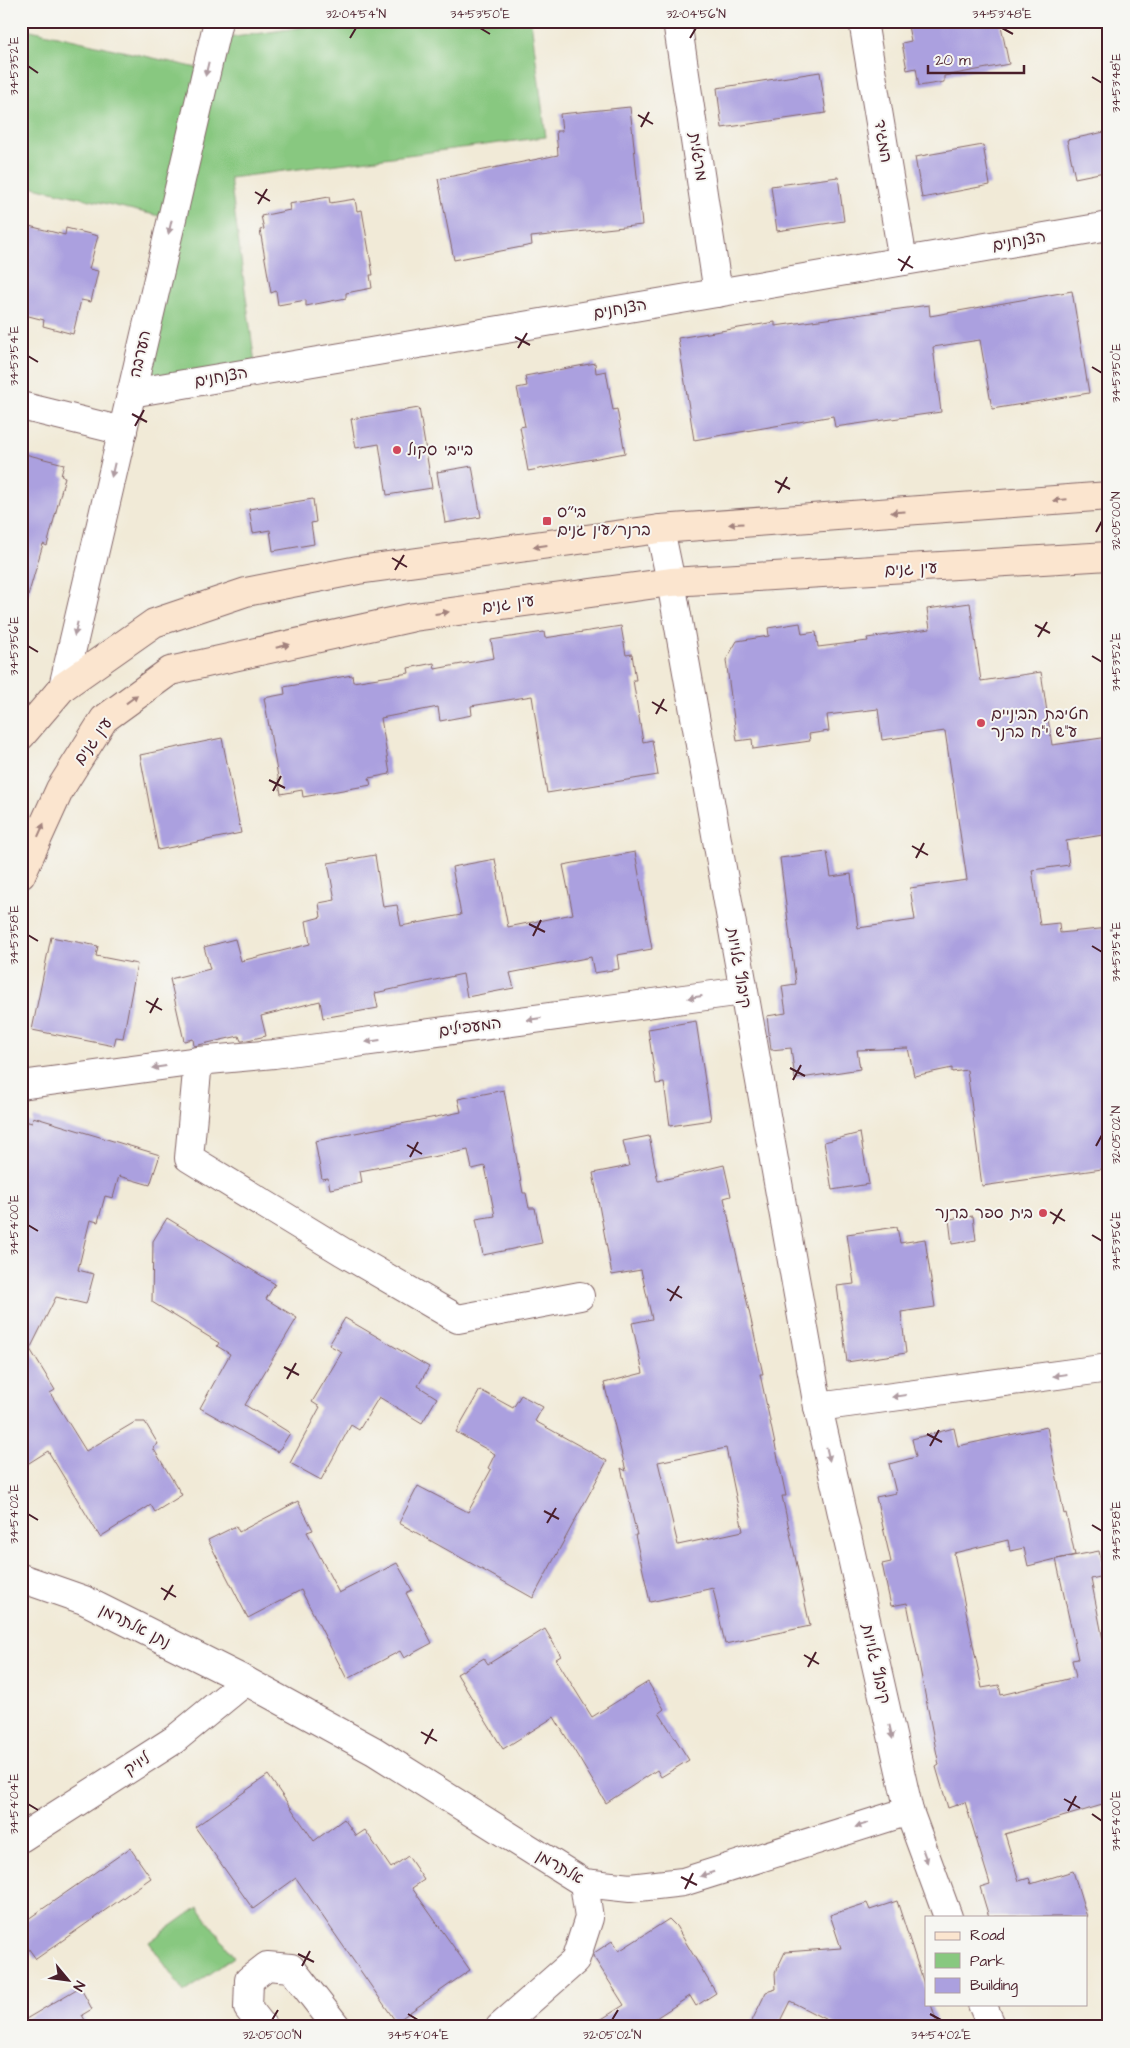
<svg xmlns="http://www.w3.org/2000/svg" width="1130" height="2048" font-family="'Architects Daughter','Playpen Sans Hebrew',sans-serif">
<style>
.green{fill:#88c880;stroke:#697456}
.building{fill:#aba0df;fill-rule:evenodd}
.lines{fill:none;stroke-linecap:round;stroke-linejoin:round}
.street-casing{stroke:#846667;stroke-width:30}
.secondary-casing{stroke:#846667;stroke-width:30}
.street{stroke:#fff;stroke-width:28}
.secondary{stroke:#fbe5cf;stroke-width:28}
.oneway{fill:#ae9aa0}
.oneway2{fill:#a2827d}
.ticks{fill:none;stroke:#4a1f2b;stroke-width:2}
.poi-dot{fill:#d1495b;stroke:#f6f6f2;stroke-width:2}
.labels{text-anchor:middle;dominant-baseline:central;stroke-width:4;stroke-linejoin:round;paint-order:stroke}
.street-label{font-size:16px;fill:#4a1f2b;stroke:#f6f6f2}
.poi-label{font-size:16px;fill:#4a1f2b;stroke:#f6f6f2;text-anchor:start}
.neatline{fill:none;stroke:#4a1f2b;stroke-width:2}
.ticks-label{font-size:12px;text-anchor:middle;fill:#4a1f2b}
</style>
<rect width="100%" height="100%" fill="#f6f6f2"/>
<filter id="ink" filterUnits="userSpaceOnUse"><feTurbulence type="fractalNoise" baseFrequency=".02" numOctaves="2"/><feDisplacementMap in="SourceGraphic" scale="10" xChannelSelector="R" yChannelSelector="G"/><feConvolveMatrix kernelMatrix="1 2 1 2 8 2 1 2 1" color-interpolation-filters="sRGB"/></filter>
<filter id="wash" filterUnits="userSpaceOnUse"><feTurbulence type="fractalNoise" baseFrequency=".0096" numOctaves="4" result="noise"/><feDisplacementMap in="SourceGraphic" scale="20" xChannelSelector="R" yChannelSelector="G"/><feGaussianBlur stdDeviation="1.12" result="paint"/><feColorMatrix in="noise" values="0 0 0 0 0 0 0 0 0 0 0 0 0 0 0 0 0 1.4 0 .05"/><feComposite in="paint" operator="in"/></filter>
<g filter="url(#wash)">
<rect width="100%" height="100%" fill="#f1ead7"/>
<g class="green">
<polygon points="346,21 531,21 546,137 230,178 256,371 131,393 172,219 21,184 22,28 206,70 214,40"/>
<polygon points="198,1907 234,1957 184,1992 149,1942"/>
</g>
<g id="blocks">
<g class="building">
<polygon points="907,21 1000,21 1009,64 944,76 944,82 919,86 916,68 907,70 902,43 911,41"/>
<polygon points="820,72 826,113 722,128 717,88"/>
<polygon points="630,107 642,225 531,237 532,245 454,260 438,179 558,155 556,131 562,131 560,114"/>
<polygon points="1109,131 1109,171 1075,178 1067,140"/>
<polygon points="983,145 990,185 922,198 915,157"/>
<polygon points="838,177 844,221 777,231 771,186"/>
<polygon points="329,197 330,203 355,199 357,211 362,210 373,275 370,275 372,288 346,293 346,298 306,306 306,300 278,305 276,291 271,293 260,230 264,229 261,216 290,210 289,204"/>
<polygon points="21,224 65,235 66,228 98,236 89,269 98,271 91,302 81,300 73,334 43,326 44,320 21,314"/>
<polygon points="1072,291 1089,393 992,409 980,340 933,347 941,412 835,427 833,416 694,440 678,338 775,322 775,326 929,305 930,316"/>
<polygon points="595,363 596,373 606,371 613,410 617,409 625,453 528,471 520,427 525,426 517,388 527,386 525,376"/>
<polygon points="419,408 432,488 387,495 379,444 356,448 351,419"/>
<polygon points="21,453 64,464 61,476 65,477 47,546 43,544 28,596 21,595"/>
<polygon points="472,466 481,517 445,523 437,472"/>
<polygon points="313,499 316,522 311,523 314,544 273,551 270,530 253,533 249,509"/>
<polygon points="970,603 981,681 1041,672 1052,745 1109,737 1109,834 1066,841 1069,865 1032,870 1040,925 1059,923 1060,933 1109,928 1109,1168 982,1186 967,1070 952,1072 952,1068 914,1076 908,1048 857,1050 860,1069 795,1079 791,1048 771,1050 767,1016 786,1013 782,986 796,984 780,858 827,852 831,877 851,874 858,928 915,920 910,888 967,880 945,731 882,740 878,709 827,715 829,731 809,734 810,741 753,749 752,739 737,741 726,660 737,641 769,636 768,628 800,623 802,634 816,632 818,647 868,641 867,638 930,629 927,609"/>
<polygon points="621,626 626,655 632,654 636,680 633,680 643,742 652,740 658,775 547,793 532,696 471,706 472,715 440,721 438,707 381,718 390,774 369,778 371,785 303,797 302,790 281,794 264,698 285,694 284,687 352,675 353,682 409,673 408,668 434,663 435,669 494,658 491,640 544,632 545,638"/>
<polygon points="222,738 241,833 158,850 140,755"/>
<polygon points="635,852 652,949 617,955 619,969 594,973 591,957 510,973 514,988 467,997 463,974 375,993 378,1008 323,1018 320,1001 261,1016 266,1036 243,1041 241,1041 239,1036 194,1046 193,1039 184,1041 170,979 210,969 204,947 235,939 241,961 310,944 306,921 321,917 319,903 335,900 328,863 375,855 383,907 397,905 401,926 461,915 452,867 495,859 508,927 573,914 563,865"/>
<polygon points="51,937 98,946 96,956 137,964 123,1038 116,1037 114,1046 32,1030"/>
<polygon points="696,1021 711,1120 670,1126 664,1083 656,1084 648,1029"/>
<polygon points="504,1090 523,1193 526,1193 529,1208 535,1208 542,1243 483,1255 476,1219 495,1216 485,1166 472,1169 468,1150 360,1171 362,1183 330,1189 328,1178 322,1179 315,1141 461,1112 458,1099"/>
<polygon points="33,1117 160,1155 150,1185 119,1176 113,1198 105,1196 98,1222 90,1220 78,1270 94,1274 86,1304 56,1297 30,1349 55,1390 50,1393 86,1451 135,1422 145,1422 158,1444 153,1448 182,1495 155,1512 151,1505 100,1537 48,1451 21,1468 21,1120 32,1123"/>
<polygon points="860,1133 869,1184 832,1190 824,1142"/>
<path d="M 649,1136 L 658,1181 L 724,1165 L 731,1196 L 724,1198 L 763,1374 L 760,1374 L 786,1496 L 782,1496 L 810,1626 L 725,1644 L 713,1588 L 650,1602 L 635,1535 L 637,1535 L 621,1468 L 626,1471 L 604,1383 L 643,1373 L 632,1323 L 652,1319 L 641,1270 L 612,1275 L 593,1173 L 629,1166 L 623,1141 ZM 726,1448 L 743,1531 L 678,1545 L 658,1462 Z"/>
<polygon points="973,1216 976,1240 952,1244 949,1219"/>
<polygon points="167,1218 275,1284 266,1299 297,1318 245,1405 290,1433 278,1452 200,1408 230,1354 217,1346 219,1343 152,1302 153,1241"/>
<polygon points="897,1227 900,1243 925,1239 935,1307 901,1312 906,1353 847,1362 837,1286 854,1284 847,1234"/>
<polygon points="345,1318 429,1367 418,1386 437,1398 422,1423 379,1397 359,1430 351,1425 321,1480 290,1463 320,1407 312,1402 342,1352 329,1345"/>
<polygon points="480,1390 513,1408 521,1395 543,1407 535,1421 607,1461 533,1598 399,1523 418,1486 468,1512 491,1470 488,1468 495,1454 456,1432"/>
<path d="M 1047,1427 L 1064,1514 L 1066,1513 L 1075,1555 L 1057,1559 L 1099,1551 L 1104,1576 L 1091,1579 L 1104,1645 L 1109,1644 L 1109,1803 L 1005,1834 L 1019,1881 L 1029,1878 L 1031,1884 L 1073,1871 L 1087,1917 L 989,1917 L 980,1887 L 990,1884 L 965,1802 L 948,1808 L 936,1767 L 939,1765 L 907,1603 L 891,1606 L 882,1564 L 891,1562 L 876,1497 L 896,1493 L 889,1464 L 916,1457 L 912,1439 L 954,1428 L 958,1446 ZM 1008,1540 L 1010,1551 L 1024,1548 L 1028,1566 L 1056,1559 L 1078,1659 L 1072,1660 L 1076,1677 L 1001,1695 L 999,1685 L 982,1688 L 954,1553 Z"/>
<polygon points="298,1501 313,1530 307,1532 339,1593 397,1563 412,1590 406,1593 432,1643 404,1658 400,1651 347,1679 301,1590 248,1618 208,1540 236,1526 239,1532"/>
<polygon points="545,1629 561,1656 556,1659 592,1717 648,1682 664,1709 659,1713 689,1760 661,1777 657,1770 606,1803 554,1717 503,1749 457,1674 484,1658 488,1664"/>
<polygon points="268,1775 314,1841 344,1819 356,1836 365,1830 391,1868 408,1856 424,1880 412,1888 470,1970 396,2022 296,1878 253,1909 195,1827"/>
<polygon points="130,1848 151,1878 36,1959 21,1938 21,1924"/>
<polygon points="897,1901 926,1990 926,2004 931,2004 938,2027 840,2027 790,2001 777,2027 749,2027 766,1992 776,1989 775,1973 785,1952 841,1948 830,1915 867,1903 870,1910"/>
<polygon points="669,1919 676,1926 716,1993 696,2006 690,1996 642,2027 589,2027 624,2005 593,1956 594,1953 612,1941 619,1951"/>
<polygon points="80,1987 92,2009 82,2015 89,2027 21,2027 21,2022"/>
</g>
</g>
</g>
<g filter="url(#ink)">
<use href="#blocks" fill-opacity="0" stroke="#846667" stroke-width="1"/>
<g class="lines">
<g class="street-casing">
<g id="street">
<polyline points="677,21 718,293"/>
<polyline points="863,21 903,261"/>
<polyline points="131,393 1109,226"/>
<polyline points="21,406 123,431"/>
<polyline points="660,529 671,582 818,1407 909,1811 948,1917"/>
<polyline points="63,687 218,21"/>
<polyline points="198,1061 189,1158 343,1252 458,1319 580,1296"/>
<polyline points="21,1085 198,1061 274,1054 743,991"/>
<polyline points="818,1407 1109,1368"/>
<polyline points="21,1578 84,1600 246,1681 374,1751 584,1883 630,1888 683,1882 909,1811"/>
<polyline points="21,1838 174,1740 246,1681"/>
<polyline points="982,2004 992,2027"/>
<polyline points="263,2027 248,2008 249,1980 267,1966 291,1968 337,2027"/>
<polyline points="500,2027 575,1961 589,1918 584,1883"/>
</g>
</g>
<g class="secondary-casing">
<g id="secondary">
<polyline points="21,736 63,687 154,623 246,592 358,570 660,529 1109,496"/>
<polyline points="21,875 60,789 104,719 170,671 414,617 671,582 1109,556"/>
</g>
</g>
<use href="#street" class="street"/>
<use href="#secondary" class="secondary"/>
</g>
<defs><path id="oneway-solid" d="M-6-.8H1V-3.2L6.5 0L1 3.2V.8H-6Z" transform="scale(1.25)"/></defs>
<g class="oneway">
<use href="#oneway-solid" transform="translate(207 69) rotate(103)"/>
<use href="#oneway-solid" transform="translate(170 227) rotate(103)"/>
<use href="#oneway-solid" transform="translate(113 470) rotate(103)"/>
<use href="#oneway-solid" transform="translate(76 629) rotate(103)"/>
<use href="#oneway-solid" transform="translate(695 997) rotate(172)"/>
<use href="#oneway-solid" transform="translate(534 1019) rotate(172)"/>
<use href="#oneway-solid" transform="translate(373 1041) rotate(172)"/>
<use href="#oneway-solid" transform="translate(159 1067) rotate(172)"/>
<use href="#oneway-solid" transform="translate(1060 1375) rotate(172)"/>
<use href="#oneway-solid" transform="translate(899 1396) rotate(172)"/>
<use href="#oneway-solid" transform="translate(828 1454) rotate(77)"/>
<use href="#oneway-solid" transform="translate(891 1732) rotate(77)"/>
<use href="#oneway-solid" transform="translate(862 1825) rotate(163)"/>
<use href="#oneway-solid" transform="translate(925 1856) rotate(70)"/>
<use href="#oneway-solid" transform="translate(707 1874) rotate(163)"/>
</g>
<g class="oneway2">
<use href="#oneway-solid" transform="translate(1060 500) rotate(175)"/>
<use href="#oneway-solid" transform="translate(898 512) rotate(176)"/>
<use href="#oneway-solid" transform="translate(736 524) rotate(176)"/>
<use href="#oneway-solid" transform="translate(540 546) rotate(172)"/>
<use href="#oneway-solid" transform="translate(442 613) rotate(-8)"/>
<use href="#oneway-solid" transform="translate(283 646) rotate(-13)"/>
<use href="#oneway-solid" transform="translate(132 699) rotate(-36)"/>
<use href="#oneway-solid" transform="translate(41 830) rotate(-66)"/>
</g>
</g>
<path class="ticks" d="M 480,28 L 490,34M 1002,28 L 1013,34M 350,38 L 356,28M 690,38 L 696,28M 28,66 L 38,73M 1092,77 L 1102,83M 638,115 L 653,124M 641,127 L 649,112M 255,192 L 270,201M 258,204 L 267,189M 898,259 L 913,268M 901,271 L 910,256M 515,337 L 530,345M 518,348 L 527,333M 28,356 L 38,362M 1092,367 L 1102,373M 132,414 L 147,422M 135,426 L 144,410M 775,481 L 790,489M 778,493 L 787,477M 1096,532 L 1102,521M 392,558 L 407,567M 395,570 L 404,555M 1035,625 L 1050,633M 1038,637 L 1047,622M 28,646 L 38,652M 1092,656 L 1102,662M 652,702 L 667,711M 656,714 L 664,699M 269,780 L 285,788M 273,791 L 281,776M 912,846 L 928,855M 916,858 L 924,843M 529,924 L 545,932M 28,935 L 38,941M 533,936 L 541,920M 1092,946 L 1102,952M 146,1001 L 162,1010M 150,1013 L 158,998M 790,1068 L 805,1076M 793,1080 L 801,1065M 407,1145 L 422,1154M 1096,1146 L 1102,1135M 410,1157 L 418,1142M 1050,1212 L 1065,1221M 1053,1224 L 1062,1209M 28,1225 L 38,1231M 1092,1235 L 1102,1241M 667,1289 L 682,1298M 670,1301 L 679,1286M 284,1367 L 299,1375M 287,1379 L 296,1363M 927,1434 L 942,1442M 930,1446 L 939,1430M 544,1511 L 559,1519M 28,1514 L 38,1520M 547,1523 L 556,1508M 1092,1525 L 1102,1531M 161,1588 L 176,1597M 164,1600 L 173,1585M 804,1655 L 819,1664M 808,1667 L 816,1652M 421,1732 L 437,1741M 425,1744 L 433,1729M 1064,1799 L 1080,1808M 28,1804 L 38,1810M 1068,1811 L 1076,1796M 1092,1814 L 1102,1821M 681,1877 L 697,1885M 685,1889 L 693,1873M 298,1954 L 314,1962M 302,1966 L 310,1951M 408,2014 L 418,2020M 930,2014 L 941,2020M 272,2020 L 278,2010M 612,2020 L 618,2010"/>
<g class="poi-dot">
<circle cx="397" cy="450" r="5"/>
<rect x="542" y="516" width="10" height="10" rx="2.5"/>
<circle cx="981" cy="723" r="5"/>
<circle cx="1043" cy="1213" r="5"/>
</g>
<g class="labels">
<g class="street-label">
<text transform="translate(883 141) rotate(81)">המגיד</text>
<text transform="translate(698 157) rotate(81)">מרגלית</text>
<text transform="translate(1019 241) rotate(-10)">הצנחנים</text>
<text transform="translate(620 309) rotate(-10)">הצנחנים</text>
<text transform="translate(140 354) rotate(-77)">הערבה</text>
<text transform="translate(221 377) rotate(-10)">הצנחנים</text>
<text transform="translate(911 569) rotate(-3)">עין גנים</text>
<text transform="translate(508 604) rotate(-8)">עין גנים</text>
<text transform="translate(93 741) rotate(-54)">עין גנים</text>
<text transform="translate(739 968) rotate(80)">קיבוץ גלויות</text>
<text transform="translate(470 1027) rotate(-8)">המעפילים</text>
<text transform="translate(135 1626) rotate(27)">נתן אלתרמן</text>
<text transform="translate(876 1664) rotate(77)">קיבוץ גלויות</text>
<text transform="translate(137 1764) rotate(-33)">ליויק</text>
<text transform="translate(560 1867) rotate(30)">אלתרמן</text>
</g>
<g class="poi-label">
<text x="407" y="450">בייבי סקול</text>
<text x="557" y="512">בי״ס<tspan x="557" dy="18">ברנר/עין גנים</tspan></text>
<text x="991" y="714">חטיבת הביניים<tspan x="991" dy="18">ע"ש י"ח ברנר</tspan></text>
<text x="1033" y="1213" text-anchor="end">בית ספר ברנר</text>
</g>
</g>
<rect width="1130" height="2048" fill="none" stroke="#f6f6f2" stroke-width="55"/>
<rect x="925" y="1916" width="162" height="90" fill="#f6f6f2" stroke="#b1a0a2"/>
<rect x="935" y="1932" width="25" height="8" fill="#fbe5cf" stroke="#b1a0a2"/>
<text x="970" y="1940" font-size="15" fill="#4a1f2b">Road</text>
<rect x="935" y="1953" width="25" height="15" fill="#88c880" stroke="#b1a0a2"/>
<text x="970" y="1966" font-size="15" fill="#4a1f2b">Park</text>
<rect x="935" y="1978" width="25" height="15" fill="#aba0df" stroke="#b1a0a2"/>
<text x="970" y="1990" font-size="15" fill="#4a1f2b">Building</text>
<g transform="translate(68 1980) rotate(119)" stroke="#f6f6f2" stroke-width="4" paint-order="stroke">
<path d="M0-4L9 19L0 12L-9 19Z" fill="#4a1f2b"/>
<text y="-8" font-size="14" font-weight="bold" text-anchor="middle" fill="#4a1f2b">N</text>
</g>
<path d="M928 65v8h96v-8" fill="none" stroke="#4a1f2b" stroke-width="2.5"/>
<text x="935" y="65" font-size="15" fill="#4a1f2b" stroke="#f6f6f2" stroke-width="4" paint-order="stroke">20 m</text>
<rect x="28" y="28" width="1074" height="1992" class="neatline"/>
<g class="ticks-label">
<text x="356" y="18">32°04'54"N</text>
<text x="480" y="18">34°53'50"E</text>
<text x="696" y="18">32°04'56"N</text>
<text x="1002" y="18">34°53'48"E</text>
<text transform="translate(14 66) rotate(-90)" y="4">34°53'52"E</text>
<text transform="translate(1116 83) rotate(-90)" y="4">34°53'48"E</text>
<text transform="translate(14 356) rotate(-90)" y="4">34°53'54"E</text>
<text transform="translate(1116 373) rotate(-90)" y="4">34°53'50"E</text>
<text transform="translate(1116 521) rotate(-90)" y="4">32°05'00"N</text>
<text transform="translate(14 646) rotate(-90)" y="4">34°53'56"E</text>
<text transform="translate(1116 662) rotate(-90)" y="4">34°53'52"E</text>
<text transform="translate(14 935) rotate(-90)" y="4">34°53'58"E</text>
<text transform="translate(1116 952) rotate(-90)" y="4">34°53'54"E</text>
<text transform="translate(1116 1135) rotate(-90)" y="4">32°05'02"N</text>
<text transform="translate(14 1225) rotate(-90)" y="4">34°54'00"E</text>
<text transform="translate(1116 1241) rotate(-90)" y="4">34°53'56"E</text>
<text transform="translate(14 1514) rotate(-90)" y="4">34°54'02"E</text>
<text transform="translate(1116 1531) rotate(-90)" y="4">34°53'58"E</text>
<text transform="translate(14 1804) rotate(-90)" y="4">34°54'04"E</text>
<text transform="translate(1116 1821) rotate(-90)" y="4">34°54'00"E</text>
<text x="272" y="2039">32°05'00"N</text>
<text x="418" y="2039">34°54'04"E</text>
<text x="612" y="2039">32°05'02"N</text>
<text x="941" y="2039">34°54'02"E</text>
</g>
</svg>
